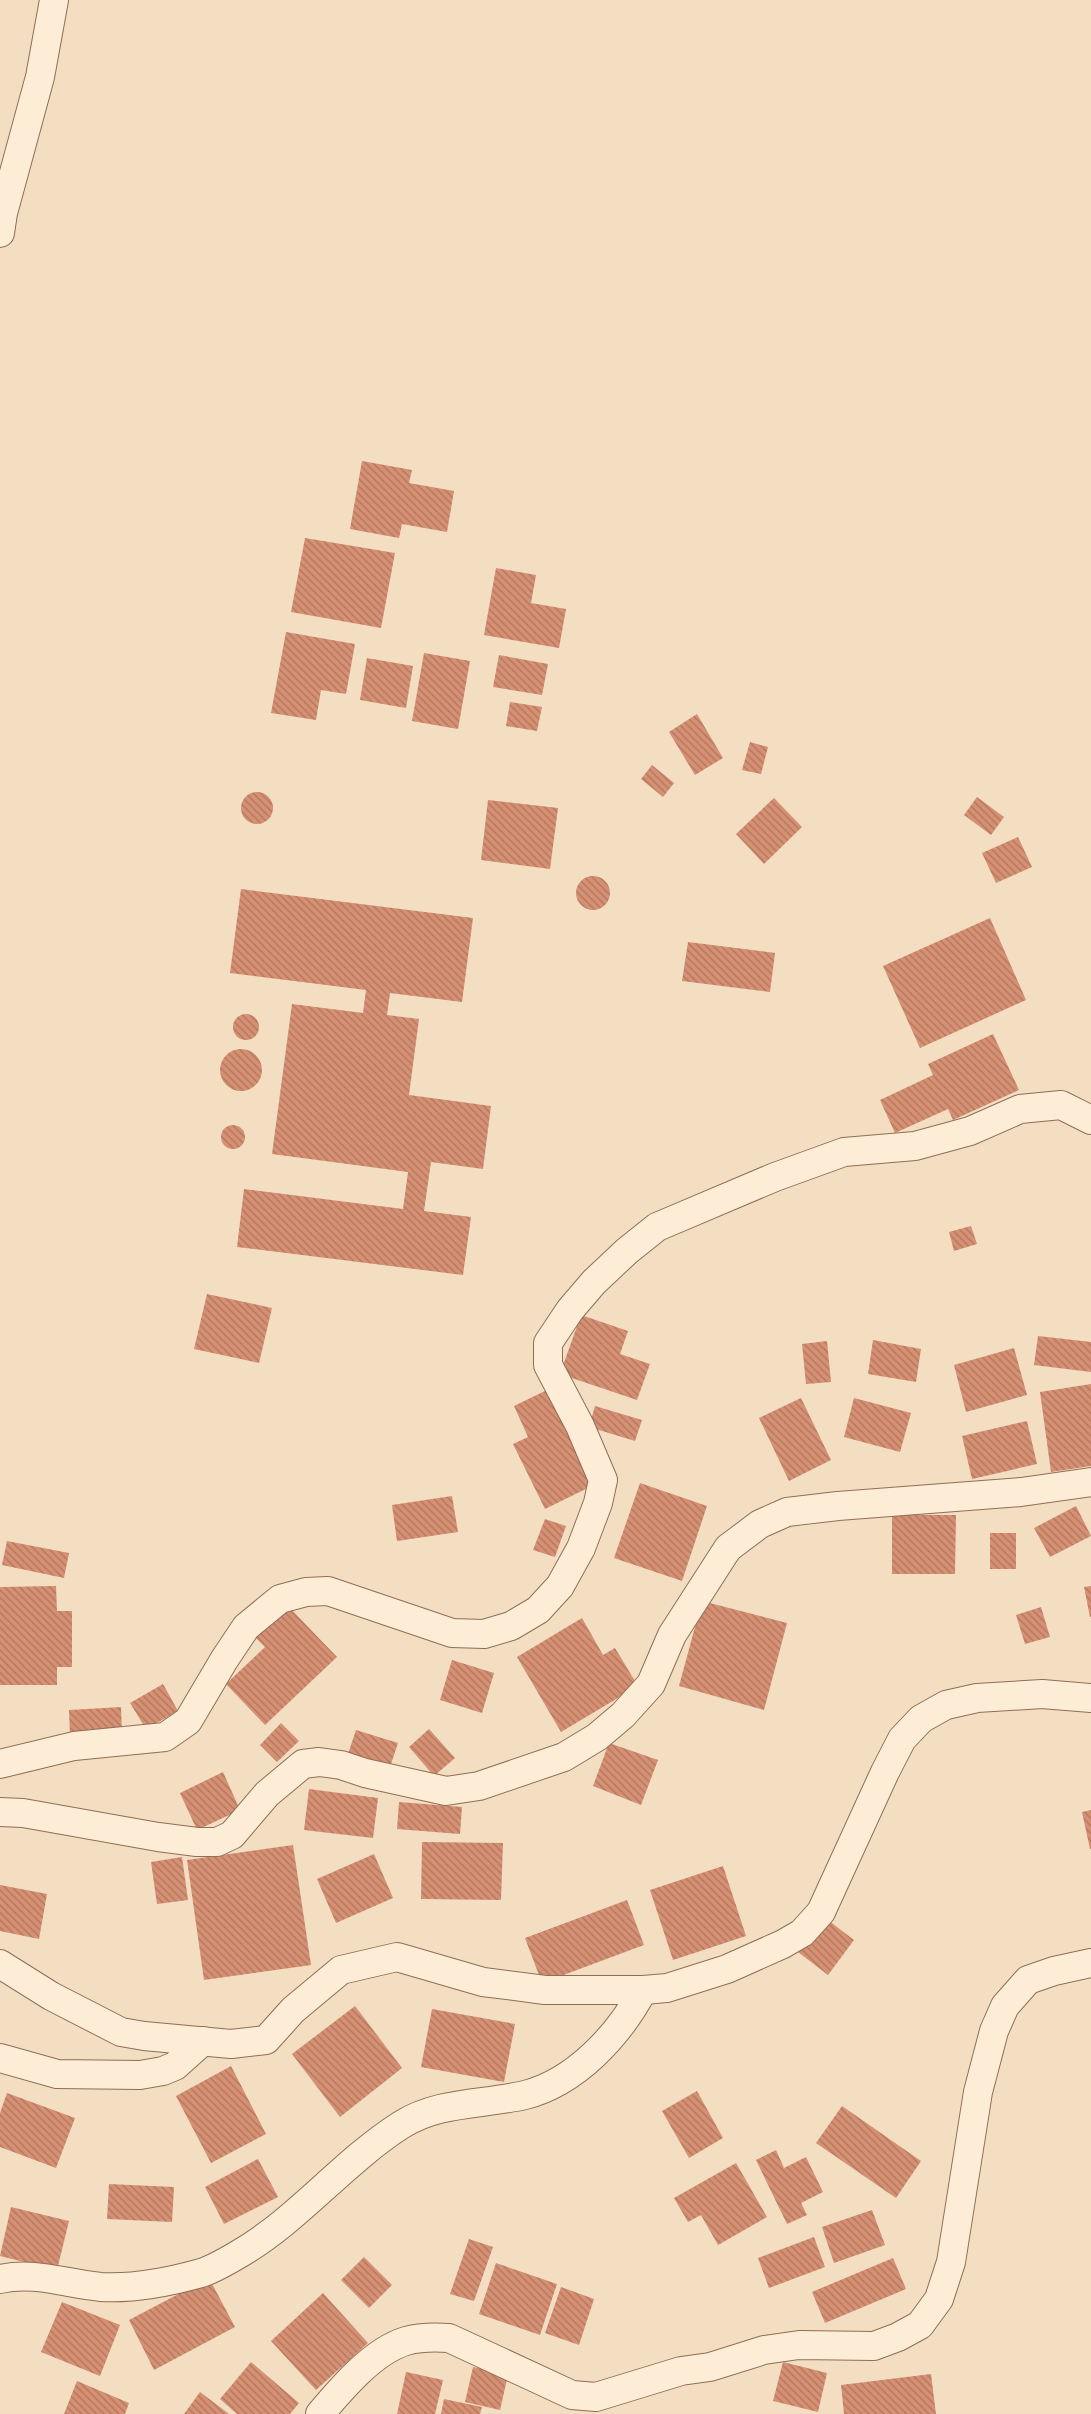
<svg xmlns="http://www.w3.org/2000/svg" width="1091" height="2414" font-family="Spectral,serif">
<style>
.building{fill:url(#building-back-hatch)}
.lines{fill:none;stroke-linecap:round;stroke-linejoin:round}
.street-casing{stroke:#8f6e56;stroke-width:30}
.street{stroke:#fdedd6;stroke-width:28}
</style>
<defs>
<pattern id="building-back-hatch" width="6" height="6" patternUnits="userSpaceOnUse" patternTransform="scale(1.25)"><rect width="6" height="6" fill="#d69073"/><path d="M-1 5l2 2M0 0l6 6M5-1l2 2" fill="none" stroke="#af765e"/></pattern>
</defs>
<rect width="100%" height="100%" fill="#f3dec2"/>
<g class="building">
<polygon points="362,461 412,470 409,483 454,491 447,532 402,524 399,538 350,529"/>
<polygon points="305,538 395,553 381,628 291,612"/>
<polygon points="496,568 536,575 531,603 566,609 559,648 484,635"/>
<polygon points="286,632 355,644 346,694 321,690 316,720 271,713"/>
<polygon points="424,653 470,661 458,729 412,721"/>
<polygon points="499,655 548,664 542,695 493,687"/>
<polygon points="367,658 413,666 406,708 360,700"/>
<polygon points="510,702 542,707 537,731 506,726"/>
<polygon points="697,714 723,758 695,775 669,732"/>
<polygon points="750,742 768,747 761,774 742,770"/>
<polygon points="652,765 674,783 663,797 641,779"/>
<circle cx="257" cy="808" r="16"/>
<polygon points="977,797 1004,817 991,835 964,815"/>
<polygon points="774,798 802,827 764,864 736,834"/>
<polygon points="488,800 558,808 550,869 481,860"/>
<polygon points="1018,837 1032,867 996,883 982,853"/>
<circle cx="593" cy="893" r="17"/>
<polygon points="241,889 473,918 462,1002 390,993 387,1015 419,1019 409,1095 491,1106 483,1169 431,1162 424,1211 471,1217 463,1275 237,1247 244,1189 403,1209 408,1172 272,1154 292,1004 363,1013 366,990 230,973"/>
<polygon points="990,918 1026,1000 920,1048 883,966"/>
<polygon points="688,942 775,953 770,992 682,981"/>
<circle cx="246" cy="1027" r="13"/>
<polygon points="993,1034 1019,1090 953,1120 948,1109 895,1133 880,1100 933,1075 928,1064"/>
<circle cx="241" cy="1070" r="21"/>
<circle cx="233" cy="1137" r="12"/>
<polygon points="971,1226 977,1244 954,1251 949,1232"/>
<polygon points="207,1294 272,1308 259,1363 194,1349"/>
<polygon points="581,1315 628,1331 620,1354 650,1364 637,1400 560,1374"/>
<polygon points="1038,1336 1091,1342 1091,1372 1034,1365"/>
<polygon points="873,1340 921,1349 916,1382 868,1374"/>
<polygon points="827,1341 831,1382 806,1384 802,1344"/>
<polygon points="1014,1348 1027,1395 966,1412 954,1365"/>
<polygon points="1091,1384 1091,1466 1051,1472 1040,1392"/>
<polygon points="547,1390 594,1485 545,1509 513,1444 528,1437 514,1406"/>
<polygon points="801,1398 831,1460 789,1481 759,1418"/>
<polygon points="854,1398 911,1413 900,1452 844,1437"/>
<polygon points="595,1406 642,1420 635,1441 589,1427"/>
<polygon points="1027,1421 1037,1464 972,1479 962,1436"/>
<polygon points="640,1483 707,1506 682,1581 614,1558"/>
<polygon points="452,1496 458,1532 397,1541 392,1505"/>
<polygon points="1076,1506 1091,1536 1050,1557 1034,1528"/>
<polygon points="892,1515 956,1515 955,1574 892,1574"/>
<polygon points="545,1519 566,1526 555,1557 533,1550"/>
<rect x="990" y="1533" width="26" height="36"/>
<polygon points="7,1541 69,1553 64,1578 2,1565"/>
<polygon points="56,1586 57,1611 72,1611 72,1667 57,1667 57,1685 0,1685 0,1587"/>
<polygon points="1091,1586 1091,1617 1090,1617 1084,1587"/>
<polygon points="702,1601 787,1623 764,1710 679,1686"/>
<polygon points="287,1605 337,1657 265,1725 226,1684 265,1647 254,1636"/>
<polygon points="1041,1607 1050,1637 1025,1644 1016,1615"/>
<polygon points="582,1618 603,1655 615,1648 638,1686 561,1732 517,1657"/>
<polygon points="452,1660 494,1673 482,1713 440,1700"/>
<polygon points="163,1684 178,1711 146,1729 130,1703"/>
<polygon points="121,1707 122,1733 70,1737 69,1710"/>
<polygon points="281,1723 299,1741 277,1762 260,1745"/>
<polygon points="429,1729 455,1758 434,1776 409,1747"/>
<polygon points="356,1730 398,1743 390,1767 348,1754"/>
<polygon points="609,1743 658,1760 641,1805 593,1786"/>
<polygon points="223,1772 240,1810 197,1830 180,1793"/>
<polygon points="309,1789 378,1798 373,1838 304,1830"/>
<polygon points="399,1802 462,1807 460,1834 397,1829"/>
<polygon points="1091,1810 1091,1849 1090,1849 1082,1812"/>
<polygon points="422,1842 503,1843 501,1900 421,1899"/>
<polygon points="293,1845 311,1965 204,1980 187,1860"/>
<polygon points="374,1854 393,1898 336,1923 317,1879"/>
<polygon points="182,1857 188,1900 157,1904 151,1862"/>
<polygon points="723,1866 746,1936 673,1960 650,1890"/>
<polygon points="0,1885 47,1894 39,1939 0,1931"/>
<polygon points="627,1900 644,1945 542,1983 525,1938"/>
<polygon points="824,1917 854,1940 828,1975 798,1952"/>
<polygon points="355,2006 402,2068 340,2117 292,2054"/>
<polygon points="432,2009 515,2024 504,2082 421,2067"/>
<polygon points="231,2066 266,2134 211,2163 176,2096"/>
<polygon points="697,2091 723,2138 689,2158 662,2111"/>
<polygon points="7,2093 75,2118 56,2168 0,2147 0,2113"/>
<polygon points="842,2106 921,2161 896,2198 816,2143"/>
<polygon points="776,2150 784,2168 806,2157 823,2192 801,2203 807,2215 787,2224 756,2160"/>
<polygon points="258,2159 278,2197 224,2224 205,2187"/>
<polygon points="736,2163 767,2217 718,2245 701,2215 688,2222 674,2198"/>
<polygon points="109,2184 174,2187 172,2222 107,2219"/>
<polygon points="11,2207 69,2221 57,2270 0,2256"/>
<polygon points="872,2210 885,2245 834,2263 822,2227"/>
<polygon points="814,2237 825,2267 769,2288 758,2258"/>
<polygon points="469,2239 493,2247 474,2301 450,2294"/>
<polygon points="364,2257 392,2285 369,2308 341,2280"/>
<polygon points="893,2258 906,2289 825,2323 812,2292"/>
<polygon points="496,2263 557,2284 540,2335 479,2314"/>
<polygon points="209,2278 235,2327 154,2370 129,2320"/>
<polygon points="561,2287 594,2299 579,2345 545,2333"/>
<polygon points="323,2293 368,2343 316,2390 271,2341"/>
<polygon points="62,2302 120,2325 100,2376 41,2352"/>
<polygon points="251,2362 299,2403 290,2414 237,2414 220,2399"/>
<polygon points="783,2362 827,2373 818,2412 773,2401"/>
<polygon points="473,2367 508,2375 500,2410 465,2402"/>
<polygon points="406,2372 443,2380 435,2414 397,2414"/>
<polygon points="931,2374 936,2414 844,2414 841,2385"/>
<polygon points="77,2381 129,2403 125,2414 64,2414"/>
<polygon points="200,2392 229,2414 184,2414"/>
<polygon points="444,2399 482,2407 480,2414 441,2414"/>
</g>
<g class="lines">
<g class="street-casing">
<g id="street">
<polyline points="0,233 3,213 40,77 54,0"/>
<polyline points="0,1764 74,1746 165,1737 188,1721 224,1660 246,1627 280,1599 306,1592 328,1591 452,1633 484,1634 511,1626 538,1610 560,1586 581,1548 598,1503 603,1480 580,1426 548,1365 548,1343 570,1310 594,1282 627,1251 657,1227 775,1177 844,1152 915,1146 970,1131 1020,1109 1061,1105 1091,1120"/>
<polyline points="0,1812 23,1813 158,1837 197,1842 217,1842 232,1835 267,1794 303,1764 319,1762 341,1765 365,1773 446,1791 479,1786 564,1757 597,1737 623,1715 651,1684 672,1635 728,1548 760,1524 787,1512 838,1506 1021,1492 1091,1482"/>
<polyline points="0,1964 51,1996 121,2032 144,2036 231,2044 266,2040 293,2010 341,1970 397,1957 483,1982 545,1990 643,1990 667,1988 727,1969 783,1944 802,1933 821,1912 885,1772 902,1739 921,1719 946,1705 977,1698 1042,1694 1091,1698"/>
<polyline points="0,2058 57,2074 140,2075 163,2071 175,2066 203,2041"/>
<path d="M 0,2279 C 35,2271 66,2284 101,2287 C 135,2289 169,2282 201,2273 C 214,2269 227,2261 239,2254 C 299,2219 342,2163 401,2125 C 439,2101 482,2105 525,2095 C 576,2082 619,2035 643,1990"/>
<path d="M 320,2414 C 342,2388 373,2351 406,2341 C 420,2337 434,2337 449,2338 L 572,2395 L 596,2397 L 681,2371 L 710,2367 L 764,2350 L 799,2345 L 874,2346 L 898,2337 L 920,2325 L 939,2299 L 951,2262 L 978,2092 L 994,2031 L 1005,2006 L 1028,1980 L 1054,1971 L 1091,1963"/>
</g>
</g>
<use href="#street" class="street"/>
</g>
</svg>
